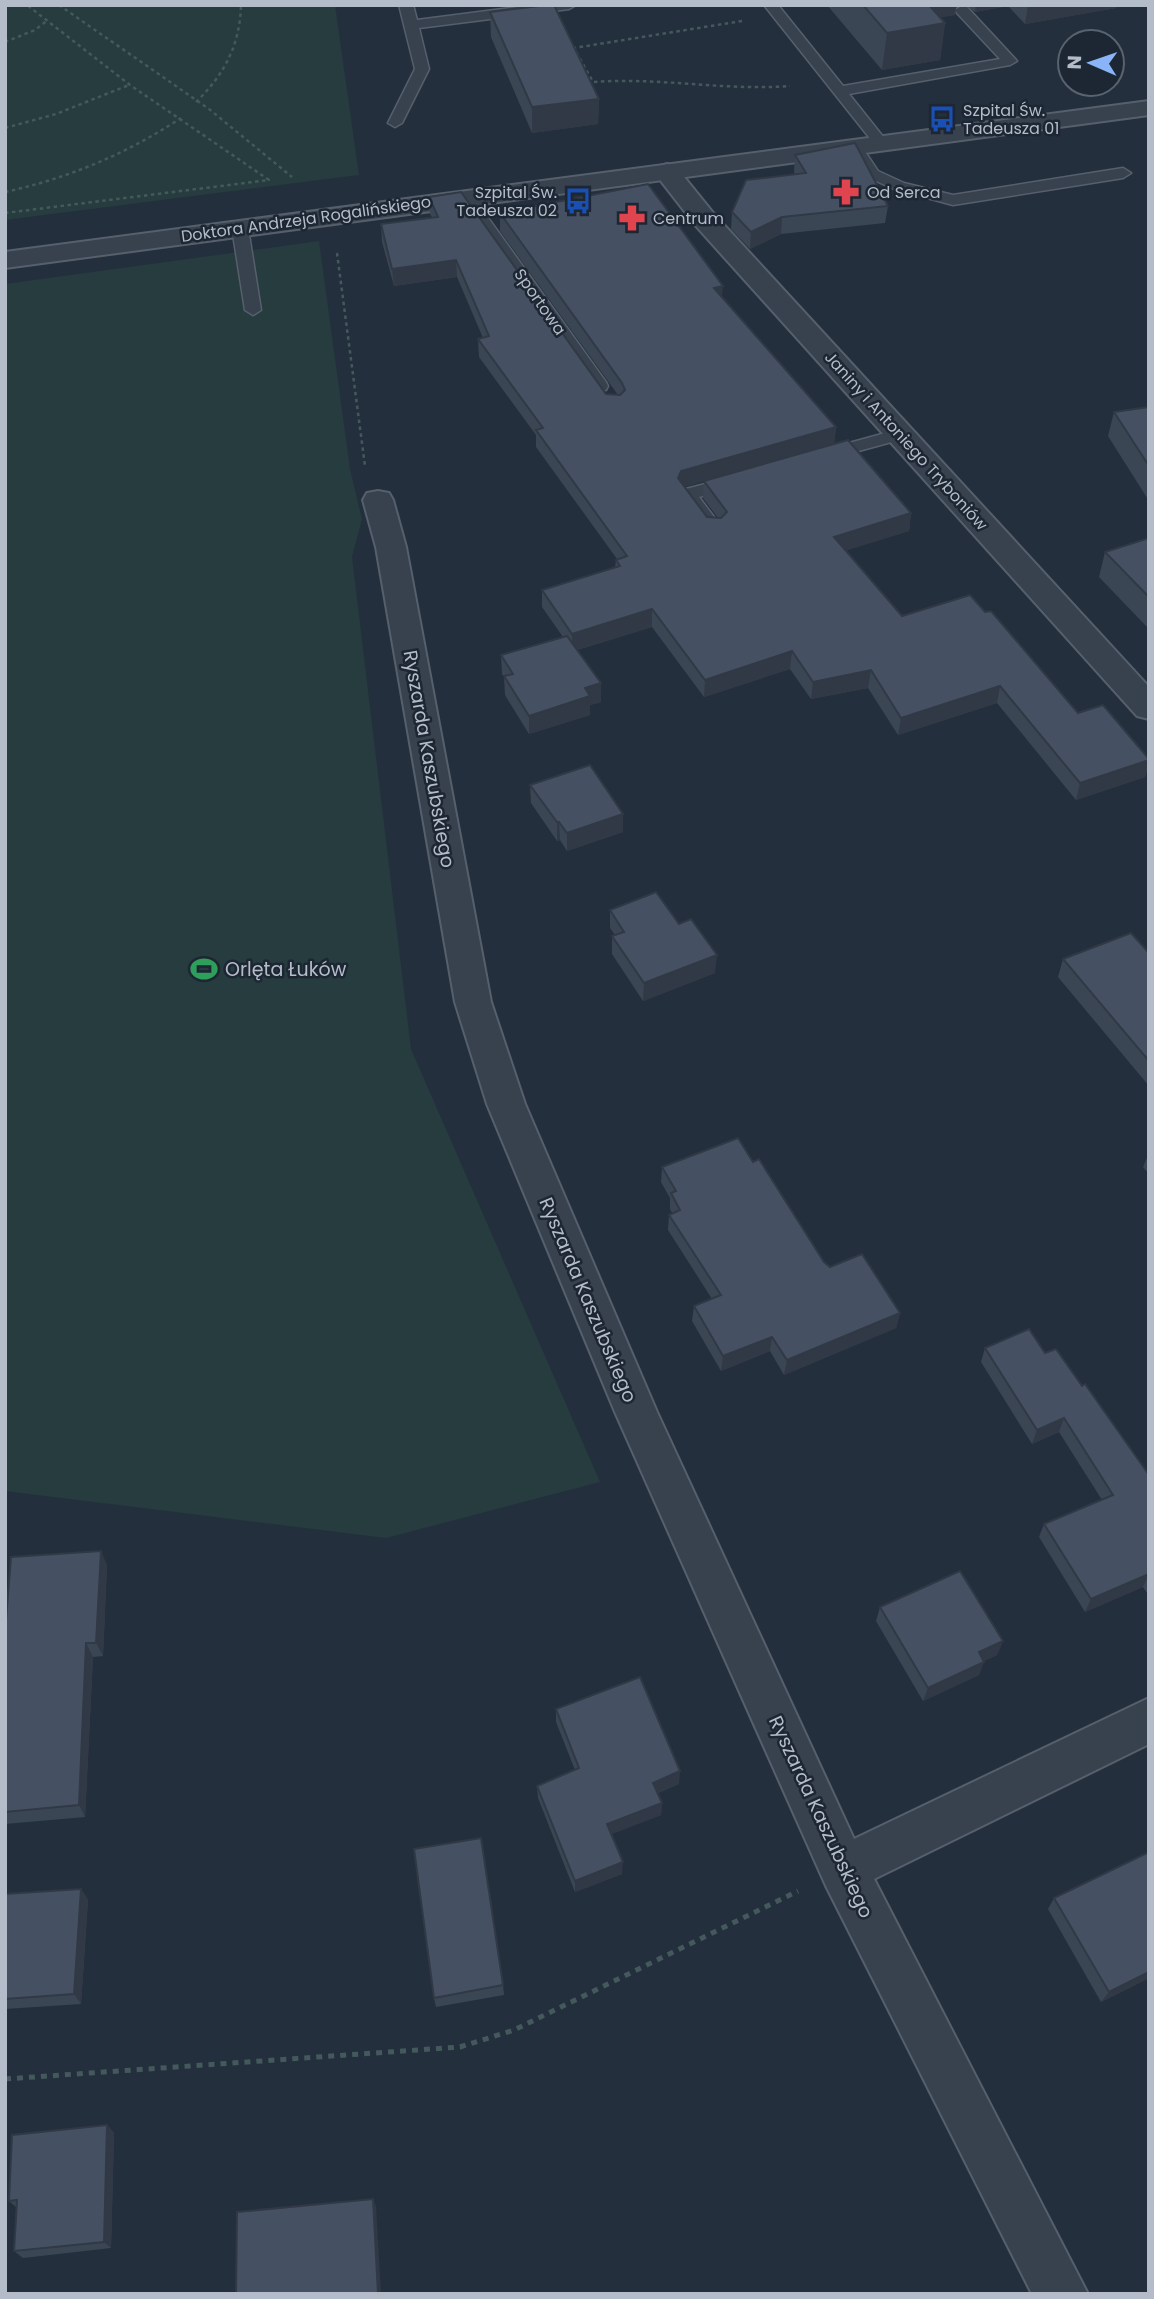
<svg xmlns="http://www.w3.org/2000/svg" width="1154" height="2299" font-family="Poppins,sans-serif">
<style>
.green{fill:#263c3f}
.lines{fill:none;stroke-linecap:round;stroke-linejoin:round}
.service-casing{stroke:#565f6c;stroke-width:3}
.minor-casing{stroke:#565f6c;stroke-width:4}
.tertiary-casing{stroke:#565f6c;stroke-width:4}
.path-far1{stroke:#44595c;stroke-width:2.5;stroke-dasharray:3.5 3.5;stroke-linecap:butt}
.path{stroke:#44595c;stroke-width:5;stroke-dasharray:6 6;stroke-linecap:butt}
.service{fill:#38414e;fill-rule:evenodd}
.minor{fill:#38414e;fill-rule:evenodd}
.tertiary{fill:#38414e;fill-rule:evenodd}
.wall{fill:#3b4654;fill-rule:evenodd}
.shaded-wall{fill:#303945}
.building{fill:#455162;stroke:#303945;stroke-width:2}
.labels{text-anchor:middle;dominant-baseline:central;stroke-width:5;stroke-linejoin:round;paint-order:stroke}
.far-poi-label{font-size:16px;fill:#b4bcc9;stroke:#1d2633;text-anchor:start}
.far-street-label{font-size:16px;fill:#b4bcc9;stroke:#1d2633}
.street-label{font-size:19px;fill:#b4bcc9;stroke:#1d2633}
.poi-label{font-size:19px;fill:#b4bcc9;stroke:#1d2633;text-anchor:start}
</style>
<rect width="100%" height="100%" fill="#242f3e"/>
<g class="green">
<polygon points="5,5 335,5 359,175 5,220"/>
<polygon points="319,241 350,469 362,519 352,557 411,1049 600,1482 386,1538 5,1491 5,284"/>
</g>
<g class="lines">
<g class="service-casing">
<g id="service">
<polygon points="399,5 413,5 417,20 534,5 576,5 569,9 419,28 429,69 402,123 395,127 388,123 415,69"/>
<polygon points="764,5 778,5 843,86 1000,59 957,13 955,10 962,6 967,7 1017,61 1010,65 849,94 888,143 881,147 876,146"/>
<polygon points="855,143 860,144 878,171 904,183 953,195 1123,168 1131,173 1123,178 953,205 894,189 867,177 848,147"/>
<polygon points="466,192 471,194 606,382 608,386 606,390 594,390 458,197"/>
<polygon points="240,223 248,228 261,310 253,315 245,310 232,228"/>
<polygon points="900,429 906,430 909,434 906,438 826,460 817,455 820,451"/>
<polygon points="732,477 738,478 741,482 738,486 699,497 714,517 711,521 699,521 679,494 682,490"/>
</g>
</g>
<g class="minor-casing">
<g id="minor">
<polygon points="667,164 676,167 714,214 1149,687 1149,719 1137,716 696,226 654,172 658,167"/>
<polygon points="378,491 389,493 393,500 406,547 491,1002 525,1104 657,1412 854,1839 1149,1698 1149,1744 874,1879 1088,2294 1032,2294 826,1886 615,1412 487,1104 455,1002 376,547 363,500 367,493"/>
</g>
</g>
<g class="tertiary-casing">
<polygon id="tertiary" points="1149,101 1149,115 5,268 5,252"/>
</g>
<g class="path-far1">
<polyline points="59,5 209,109 292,177"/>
<path d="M 742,21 L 574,48 L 593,82 C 659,77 724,91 790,86"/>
<polyline points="5,42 35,30 48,20"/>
<path d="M 196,102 C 224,75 240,45 241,5"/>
<polyline points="5,128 56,114 129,85"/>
<path d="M 5,192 C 69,178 126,154 181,118"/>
<polyline points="5,213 269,180 130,85 27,5"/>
<polyline points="337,253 365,466"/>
</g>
<polyline class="path" points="5,2079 460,2047 514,2030 798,1891"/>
<use href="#service" class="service"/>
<use href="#minor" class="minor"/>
<use href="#tertiary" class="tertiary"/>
</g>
<g class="wall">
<polygon points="827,5 959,5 956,7 955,15 940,17 945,23 940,60 882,70"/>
<polygon points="965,5 1116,5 1116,8 1025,24 1008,6 975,12"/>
<polygon points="490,12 599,99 598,124 532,133 491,37"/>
<polygon points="795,155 888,206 885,223 781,234 750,249 731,229 732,212 795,174 794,172"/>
<path d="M 429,197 L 606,394 L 618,395 L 500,231 L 500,213 L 722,297 L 836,427 L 834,444 L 911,513 L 909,531 L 846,550 L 902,616 L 1078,713 L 1149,759 L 1149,763 L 1145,777 L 1076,800 L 997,703 L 898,735 L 868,688 L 811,699 L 790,669 L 704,697 L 652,627 L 577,650 L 601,702 L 590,705 L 590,715 L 529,734 L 505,695 L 504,677 L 502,674 L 501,655 L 563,637 L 542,607 L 542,590 L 615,568 L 616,560 L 617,559 L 536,447 L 536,435 L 479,357 L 478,339 L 483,338 L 457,277 L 394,286 L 382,242 L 381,224 L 432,217 L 430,214 ZM 704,481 L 703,498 L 718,518 L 707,517 L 684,487 Z"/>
<polygon points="1149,407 1149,501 1108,436 1114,412"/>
<polygon points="1149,538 1149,626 1147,627 1099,577 1105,552"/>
<polygon points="530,785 623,814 623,832 567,851 560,840 557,841 531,803"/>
<polygon points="610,910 679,924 715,973 643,1001 612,954 612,936 615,935 610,928"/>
<polygon points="1149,953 1149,1086 1058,977 1063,959"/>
<polygon points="1149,1153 1149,1174 1143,1167"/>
<polygon points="753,1162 824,1262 830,1267 900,1313 896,1328 784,1375 770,1351 721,1371 692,1321 694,1306 712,1299 668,1230 669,1215 672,1213 670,1209 670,1198 661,1182 662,1167"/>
<polygon points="985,1348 1045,1353 1082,1386 1149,1475 1149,1596 1143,1587 1085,1612 1039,1537 1044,1524 1102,1500 1059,1432 1032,1444 981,1362"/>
<polygon points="107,1565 103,1656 93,1657 85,1817 5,1824 5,1633"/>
<polygon points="880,1607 1003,1641 997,1655 984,1661 979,1675 923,1701 876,1621"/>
<polygon points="556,1709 679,1784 658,1793 662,1803 661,1815 611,1834 622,1874 575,1892 538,1798 537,1786 575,1770 556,1722"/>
<polygon points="81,1889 88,1900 81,2004 5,2009 5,1894"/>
<polygon points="1054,1898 1149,1978 1101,2002 1048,1909"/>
<polygon points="503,1985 504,1995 436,2007 434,1998"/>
<polygon points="107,2125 114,2133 111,2248 23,2258 14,2251 16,2207 9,2201"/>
</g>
<g class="shaded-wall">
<polygon points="909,5 959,5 956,7 955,15 907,23"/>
<polygon points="976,5 1009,5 1008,6 975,12"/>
<polygon points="1028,5 1116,5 1116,8 1025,24"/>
<polygon points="945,23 940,60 882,70 887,33"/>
<polygon points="599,99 598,124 532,133 532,107"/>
<polygon points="782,217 781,234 750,249 751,232"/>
<polygon points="456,260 457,277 394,286 392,269"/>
<polygon points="723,286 721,304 714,288"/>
<polygon points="836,427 834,445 680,488 678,478 681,471"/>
<polygon points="911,513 909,531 832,555 834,537"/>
<polygon points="652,609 652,627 572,651 572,634"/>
<polygon points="792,651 790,669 704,697 705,680"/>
<polygon points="871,670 868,688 811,699 813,682"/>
<polygon points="601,683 601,702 590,705 590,715 529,734 529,716 585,688"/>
<polygon points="1000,686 997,703 898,735 901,718"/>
<polygon points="1149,760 1145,777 1076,800 1080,783"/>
<polygon points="623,814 623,832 567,851 567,833"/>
<polygon points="557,822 559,822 560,840 557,841"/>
<polygon points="717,955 715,973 643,1001 644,983"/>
<polygon points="900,1313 896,1328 784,1375 787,1360"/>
<polygon points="772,1337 770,1351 721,1371 723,1356"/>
<polygon points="1064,1418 1059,1432 1032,1444 1037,1430"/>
<polygon points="101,1551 107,1565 103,1656 96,1643"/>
<polygon points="1149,1574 1143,1587 1085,1612 1091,1599"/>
<polygon points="1003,1641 997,1655 974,1666 979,1652"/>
<polygon points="86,1643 93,1657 85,1817 79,1805"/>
<polygon points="984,1662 979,1675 923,1701 928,1688"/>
<polygon points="680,1771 679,1784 652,1795 653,1783"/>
<polygon points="662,1803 661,1815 607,1836 607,1824"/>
<polygon points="623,1862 622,1874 575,1892 575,1881"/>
<polygon points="81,1889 88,1900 81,2004 74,1994"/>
<polygon points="1149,1972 1149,1978 1101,2002 1109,1992"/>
<polygon points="107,2125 114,2133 111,2248 104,2242"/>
<polygon points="373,2199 376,2206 381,2294 378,2294"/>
</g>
<g class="building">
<polygon points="548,5 554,5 599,99 532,107 490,12"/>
<polygon points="863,5 929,5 945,23 887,33"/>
<polygon points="855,143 888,206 782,217 751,232 732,212 746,180 806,173 795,155"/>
<polygon points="648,184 723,286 714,288 836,427 681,471 678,478 707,517 721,518 727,512 704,481 848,440 911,513 834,537 902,616 970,595 985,612 991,611 1078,713 1103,705 1149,759 1149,760 1080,783 1000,686 901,718 871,670 813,682 792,651 705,680 652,609 572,634 542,590 620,566 616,560 627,556 536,430 543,428 478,339 489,336 456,260 392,269 381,224 438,217 429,197 461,192 606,394 620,395 625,390 622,383 500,213"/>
<polygon points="1149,407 1149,466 1114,412"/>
<polygon points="1149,538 1149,597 1105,552"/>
<polygon points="567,636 601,683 585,688 590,696 529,716 504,676 513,674 501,655"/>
<polygon points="590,765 623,814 567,833 559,822 557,822 530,785"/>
<polygon points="656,892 679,924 691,919 717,955 644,983 612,936 624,932 610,910"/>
<polygon points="1131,933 1149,953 1149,1061 1063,959"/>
<polygon points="738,1138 753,1162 759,1159 824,1262 830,1267 862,1254 900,1313 787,1360 772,1337 723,1356 694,1306 721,1295 669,1215 680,1210 671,1193 676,1191 662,1167"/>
<polygon points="1029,1329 1045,1353 1056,1349 1082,1386 1085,1384 1149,1475 1149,1574 1091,1599 1044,1524 1113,1495 1064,1418 1037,1430 985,1348"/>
<polygon points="101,1551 96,1643 86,1643 79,1805 5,1812 5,1633 11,1557"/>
<polygon points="960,1571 1003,1641 979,1652 984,1662 928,1688 880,1607"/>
<polygon points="640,1677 680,1771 653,1783 662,1803 607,1824 623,1862 575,1881 537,1786 579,1768 556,1709"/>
<polygon points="481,1838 503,1985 434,1998 414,1849"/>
<polygon points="1149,1852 1149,1972 1109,1992 1054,1898"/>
<polygon points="81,1889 74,1994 5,1999 5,1894"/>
<polygon points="107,2125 104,2242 14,2251 17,2200 9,2201 12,2135"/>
<polygon points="373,2199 378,2294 236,2294 237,2212"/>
</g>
<defs>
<g id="bus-bare" transform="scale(2.1)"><path d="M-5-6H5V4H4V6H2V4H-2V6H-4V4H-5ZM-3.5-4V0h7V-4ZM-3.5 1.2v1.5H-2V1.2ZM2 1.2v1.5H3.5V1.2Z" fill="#1a4fb4" stroke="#1d2633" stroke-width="2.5" paint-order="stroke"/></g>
<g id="pharmacy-bare" transform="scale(2.1)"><path d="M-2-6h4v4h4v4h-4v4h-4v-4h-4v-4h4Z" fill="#e0444e" stroke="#1d2633" stroke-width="2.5" paint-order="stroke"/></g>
<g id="stadium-bare" transform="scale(2.1)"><path d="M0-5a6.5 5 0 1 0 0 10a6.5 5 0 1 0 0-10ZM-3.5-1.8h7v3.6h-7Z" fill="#2e9e5b" stroke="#1d2633" stroke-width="2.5" paint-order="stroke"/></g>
</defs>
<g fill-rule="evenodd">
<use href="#bus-bare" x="942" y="119"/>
<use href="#pharmacy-bare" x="846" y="192"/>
<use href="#bus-bare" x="578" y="201"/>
<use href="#pharmacy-bare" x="632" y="218"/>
<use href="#stadium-bare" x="204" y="969"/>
</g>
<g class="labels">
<g class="far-poi-label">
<text x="963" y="110">Szpital Św.<tspan x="963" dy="18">Tadeusza 01</tspan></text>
<text x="557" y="192" text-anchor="end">Szpital Św.<tspan x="557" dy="18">Tadeusza 02</tspan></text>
<text x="867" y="192">Od Serca</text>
<text x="653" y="218">Centrum</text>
</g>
<g class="far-street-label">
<text transform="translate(306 219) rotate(-8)">Doktora Andrzeja Rogalińskiego</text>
<text transform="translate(540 302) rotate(55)">Sportowa</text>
<text transform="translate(906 441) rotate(48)">Janiny i Antoniego Tryboniów</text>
</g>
<g class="street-label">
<text transform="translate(429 759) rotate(80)">Ryszarda Kaszubskiego</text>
<text transform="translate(588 1300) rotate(67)">Ryszarda Kaszubskiego</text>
<text transform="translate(821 1817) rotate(65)">Ryszarda Kaszubskiego</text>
</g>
<g class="poi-label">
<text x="225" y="969">Orlęta Łuków</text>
</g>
</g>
<rect width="1154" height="2299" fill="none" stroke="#b4bcc9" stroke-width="14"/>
<g transform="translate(1091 63) rotate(272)"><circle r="33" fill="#1d2633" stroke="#59626f" stroke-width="2"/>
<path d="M0-5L12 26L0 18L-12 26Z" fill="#8ab4f8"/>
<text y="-10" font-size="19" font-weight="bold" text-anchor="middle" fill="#b4bcc9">N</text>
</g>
</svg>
